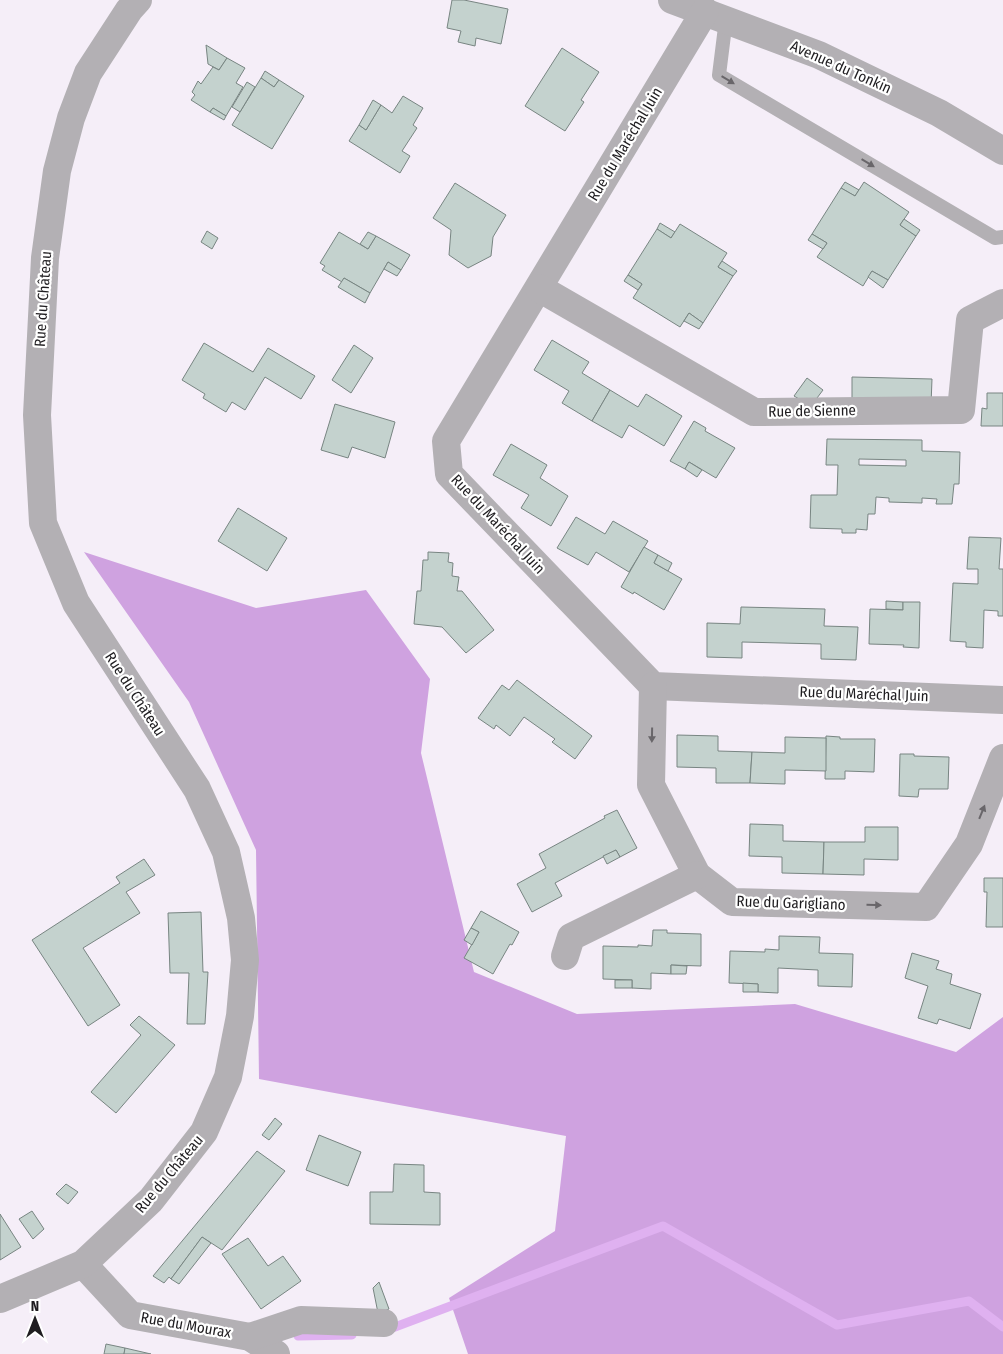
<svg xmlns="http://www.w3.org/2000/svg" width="1003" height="1354" font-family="'Fira Sans Condensed',sans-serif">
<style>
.forest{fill:#cfa2e0}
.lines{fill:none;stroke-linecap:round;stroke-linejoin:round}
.stream{stroke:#dfb1f0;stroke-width:9}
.building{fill:#c4d2ce;stroke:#788582;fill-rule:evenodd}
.lane{stroke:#b3b0b4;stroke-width:14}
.street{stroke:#b3b0b4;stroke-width:28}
.oneway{fill:#69666a}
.labels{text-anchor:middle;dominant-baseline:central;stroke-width:4.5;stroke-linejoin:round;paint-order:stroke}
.street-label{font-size:15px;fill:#1f1d20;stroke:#fff}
</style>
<rect width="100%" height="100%" fill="#f5eef8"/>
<polygon class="forest" points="84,552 256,608 366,590 430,679 421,753 474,972 577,1014 795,1004 956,1052 1003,1017 1003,1354 468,1354 449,1298 555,1231 566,1136 259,1079 256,850 189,702"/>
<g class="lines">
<g class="stream">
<polyline points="387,1330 663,1226 837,1325 969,1301 1003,1327"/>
<polyline points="298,1336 352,1335"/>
</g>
</g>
<g class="building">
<polygon points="452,0 464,0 508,9 501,44 476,38 475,46 458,42 461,31 447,28"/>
<polygon points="206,45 227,58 219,70 208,64"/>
<polygon points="562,48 599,72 581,100 584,102 565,131 525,106"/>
<polygon points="227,58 245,68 236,83 243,87 226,116 213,108 210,112 191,100 195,95 192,92 198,81 201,84 213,67 219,70"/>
<polygon points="265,71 279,80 274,87 261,78"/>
<polygon points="261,78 274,87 279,80 304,96 272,149 232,125"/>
<polygon points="247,82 255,87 240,112 232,107"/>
<polygon points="403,96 423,108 413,125 417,128 402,151 410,156 400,173 349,141 359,125 366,130 381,105 392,113"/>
<polygon points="373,100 381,105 366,130 359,125"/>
<polygon points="213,108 226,116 224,120 210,112"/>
<polygon points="845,182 859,190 855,196 841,188"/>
<polygon points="864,182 909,212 900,225 916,236 888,280 872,271 863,286 817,257 827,243 812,234 841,188 855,196"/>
<polygon points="455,183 506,215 493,237 491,256 468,268 449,255 451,230 433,218"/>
<polygon points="904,219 920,230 916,236 900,225"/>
<polygon points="660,223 675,232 671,238 657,229"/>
<polygon points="680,224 727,253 718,267 733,276 703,323 689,313 680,327 633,298 642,284 628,275 657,229 671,238"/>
<polygon points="207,231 218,238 212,249 201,242"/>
<polygon points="339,232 368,249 376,236 410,255 401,270 388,262 370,293 344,278 342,282 322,270 325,266 320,263"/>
<polygon points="368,232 376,236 368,249 360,244"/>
<polygon points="812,234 827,243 823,249 808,240"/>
<polygon points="722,261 737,271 733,276 718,267"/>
<polygon points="388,262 401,270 397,276 384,269"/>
<polygon points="872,271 888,280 883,288 868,277"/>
<polygon points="628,275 642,284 638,290 624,281"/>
<polygon points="344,278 370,293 365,303 338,287"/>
<polygon points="689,313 703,323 699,329 684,321"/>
<polygon points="552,340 589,362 582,373 610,390 592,421 562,403 569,391 534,370"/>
<polygon points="204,343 253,372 268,348 315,376 301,399 265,377 245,410 232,402 226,412 203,398 205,394 182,380"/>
<polygon points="354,345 373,358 351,393 332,380"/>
<polygon points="852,377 932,379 931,405 852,403"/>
<polygon points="807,378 823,390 811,406 794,396"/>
<polygon points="610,390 638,407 646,394 682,416 664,446 629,425 622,438 592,421"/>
<polygon points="987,393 1003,393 1003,426 981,426 982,408 987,409"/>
<polygon points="335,404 395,422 385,458 352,447 348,458 321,450"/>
<polygon points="694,421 706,428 705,431 735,448 716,478 689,462 685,469 670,461"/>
<path d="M 827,439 L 922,440 L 922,451 L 960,452 L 959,484 L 954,484 L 952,504 L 936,504 L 937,499 L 922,498 L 922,503 L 889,502 L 889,498 L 876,497 L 875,514 L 868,514 L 867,530 L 856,529 L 856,533 L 842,533 L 842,529 L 810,528 L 811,495 L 837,495 L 838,465 L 826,465 ZM 859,459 L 906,460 L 906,466 L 859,465 Z"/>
<polygon points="511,444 547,465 540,478 568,496 551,526 521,508 529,495 493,475"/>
<polygon points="689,462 702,470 697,477 685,469"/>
<polygon points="238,508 287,538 267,571 218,541"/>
<polygon points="576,517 605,534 613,521 648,541 629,572 596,552 588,565 557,548"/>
<polygon points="969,537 1001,538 999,569 1003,569 1003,616 998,616 998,611 984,610 983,648 966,647 966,642 950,641 953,583 978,584 978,569 967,569"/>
<polygon points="644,547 658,555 654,563 682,579 664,610 634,592 633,594 621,587"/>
<polygon points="428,552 449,553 448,562 453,563 452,576 459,577 457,591 462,591 494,630 466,653 442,627 414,624 417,591 421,591 423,560 428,560"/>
<polygon points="658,555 672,563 668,571 654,563"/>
<polygon points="886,601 903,602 903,610 886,609"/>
<polygon points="903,602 920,602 919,648 903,647 904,645 869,644 870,609 903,610"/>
<polygon points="741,607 825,609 824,626 858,627 856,660 821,659 821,644 742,642 742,658 707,657 707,623 740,624"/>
<polygon points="517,680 592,736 575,759 552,742 555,739 524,717 510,736 496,725 494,729 478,718 502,685 509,690"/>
<polygon points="677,735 718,736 718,751 752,752 750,783 716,783 716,768 677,767"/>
<polygon points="826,736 840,737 840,739 875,739 874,772 845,771 845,779 825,779"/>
<polygon points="785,737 826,738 826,771 785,770 785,784 750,783 752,752 785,753"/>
<polygon points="900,754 914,754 914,756 949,757 948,789 919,789 918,797 899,796"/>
<polygon points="617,810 637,848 620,857 616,850 555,883 562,896 532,912 517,884 546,868 539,854 605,818 604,816"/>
<polygon points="750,824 783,825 783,841 824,842 823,874 782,873 782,857 749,856"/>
<polygon points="865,827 898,827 898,860 864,859 864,875 823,874 824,842 865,842"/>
<polygon points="616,850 620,857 607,864 603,856"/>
<polygon points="144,859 155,875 126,892 140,913 83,948 120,1005 88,1026 32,940 120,883 116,877"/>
<polygon points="984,878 1003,878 1003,927 986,927 987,892 984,892"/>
<polygon points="481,911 519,932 512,945 510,944 493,974 464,958 479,932 471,928"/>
<polygon points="201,912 203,972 208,972 205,1024 187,1024 189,973 170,973 168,913"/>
<polygon points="471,928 479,932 472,945 464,940"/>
<polygon points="653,930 667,930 667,933 701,934 701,966 671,965 671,974 651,973 651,989 632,988 632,980 603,979 603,946 638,947 638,945 652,946"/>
<polygon points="779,936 820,937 819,953 853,954 852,987 818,986 818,970 778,968 778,993 758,992 758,984 729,983 730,951 765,952 765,949 779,950"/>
<polygon points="912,953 939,961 936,969 952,974 950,984 981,994 970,1029 939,1019 937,1024 918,1018 928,986 905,978"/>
<polygon points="671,965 687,966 686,974 671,974"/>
<rect x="615" y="980" width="17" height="8"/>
<polygon points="743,983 758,984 758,992 743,992"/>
<polygon points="139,1016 175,1045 116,1113 91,1092 141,1035 130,1025"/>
<polygon points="275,1118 282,1124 269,1140 262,1135"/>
<polygon points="319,1135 361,1152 348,1186 306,1170"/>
<polygon points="257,1151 285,1171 222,1250 202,1237 171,1279 169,1277 164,1283 153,1276"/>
<polygon points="394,1164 424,1165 424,1192 440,1193 440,1225 370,1224 370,1192 393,1192"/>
<polygon points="66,1184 78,1192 68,1204 56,1194"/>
<polygon points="32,1211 44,1229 33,1239 19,1219"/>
<polygon points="0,1214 21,1247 0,1260"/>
<polygon points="202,1237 211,1243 179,1284 171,1279"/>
<polygon points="248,1238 268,1266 283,1256 301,1281 261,1309 222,1254"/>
<polygon points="379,1282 389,1309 378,1313 373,1288"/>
<polygon points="106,1344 125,1348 124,1354 104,1354"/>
<polygon points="125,1348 151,1354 124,1354"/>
</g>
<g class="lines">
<polyline class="lane" points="726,19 719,75 995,238 1003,237"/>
<g class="street">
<polyline points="672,0 819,55 939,113 1003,151"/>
<polyline points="705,11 446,441 449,474 653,686 1003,700"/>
<polyline points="539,288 754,412 961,410 970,320 1003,303"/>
<polyline points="653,686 651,785 697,875 732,902 926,907 969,844 1003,758"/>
<polyline points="565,956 571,937 697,875"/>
<polyline points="83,1264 130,1315 250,1337 276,1354"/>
<polyline points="0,1299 83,1264 151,1200 204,1132 228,1077 240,1016 245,960 241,918 226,852 197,789 76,603 43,523 37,415 45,258 57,171 71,118 88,73 129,10 138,0"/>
<polyline points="250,1337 301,1320 384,1323"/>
</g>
</g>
<defs><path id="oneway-solid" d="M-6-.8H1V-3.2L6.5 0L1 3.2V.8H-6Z" transform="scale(1.25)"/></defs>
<g class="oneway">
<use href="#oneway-solid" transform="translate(728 80) rotate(31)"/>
<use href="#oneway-solid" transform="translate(868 163) rotate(31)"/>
<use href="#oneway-solid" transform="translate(652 735) rotate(91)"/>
<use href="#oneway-solid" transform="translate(982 812) rotate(-68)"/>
<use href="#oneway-solid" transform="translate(874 905) rotate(1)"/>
</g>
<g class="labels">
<g class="street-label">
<text transform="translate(841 67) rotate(24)">Avenue du Tonkin</text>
<text transform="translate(625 144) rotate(-59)">Rue du Maréchal Juin</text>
<text transform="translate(43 299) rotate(-86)">Rue du Château</text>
<text transform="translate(812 411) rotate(-1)">Rue de Sienne</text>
<text transform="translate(498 524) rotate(47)">Rue du Maréchal Juin</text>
<text transform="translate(135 694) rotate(57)">Rue du Château</text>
<text transform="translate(864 694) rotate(2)">Rue du Maréchal Juin</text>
<text transform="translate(791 903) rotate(2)">Rue du Garigliano</text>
<text transform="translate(169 1174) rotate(-50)">Rue du Château</text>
<text transform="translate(186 1325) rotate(10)">Rue du Mourax</text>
</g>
</g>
<g transform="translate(35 1319)" stroke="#ffffff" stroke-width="4" paint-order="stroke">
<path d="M0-4L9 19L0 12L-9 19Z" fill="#1f1d20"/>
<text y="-8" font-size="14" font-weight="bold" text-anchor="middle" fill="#1f1d20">N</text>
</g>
</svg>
